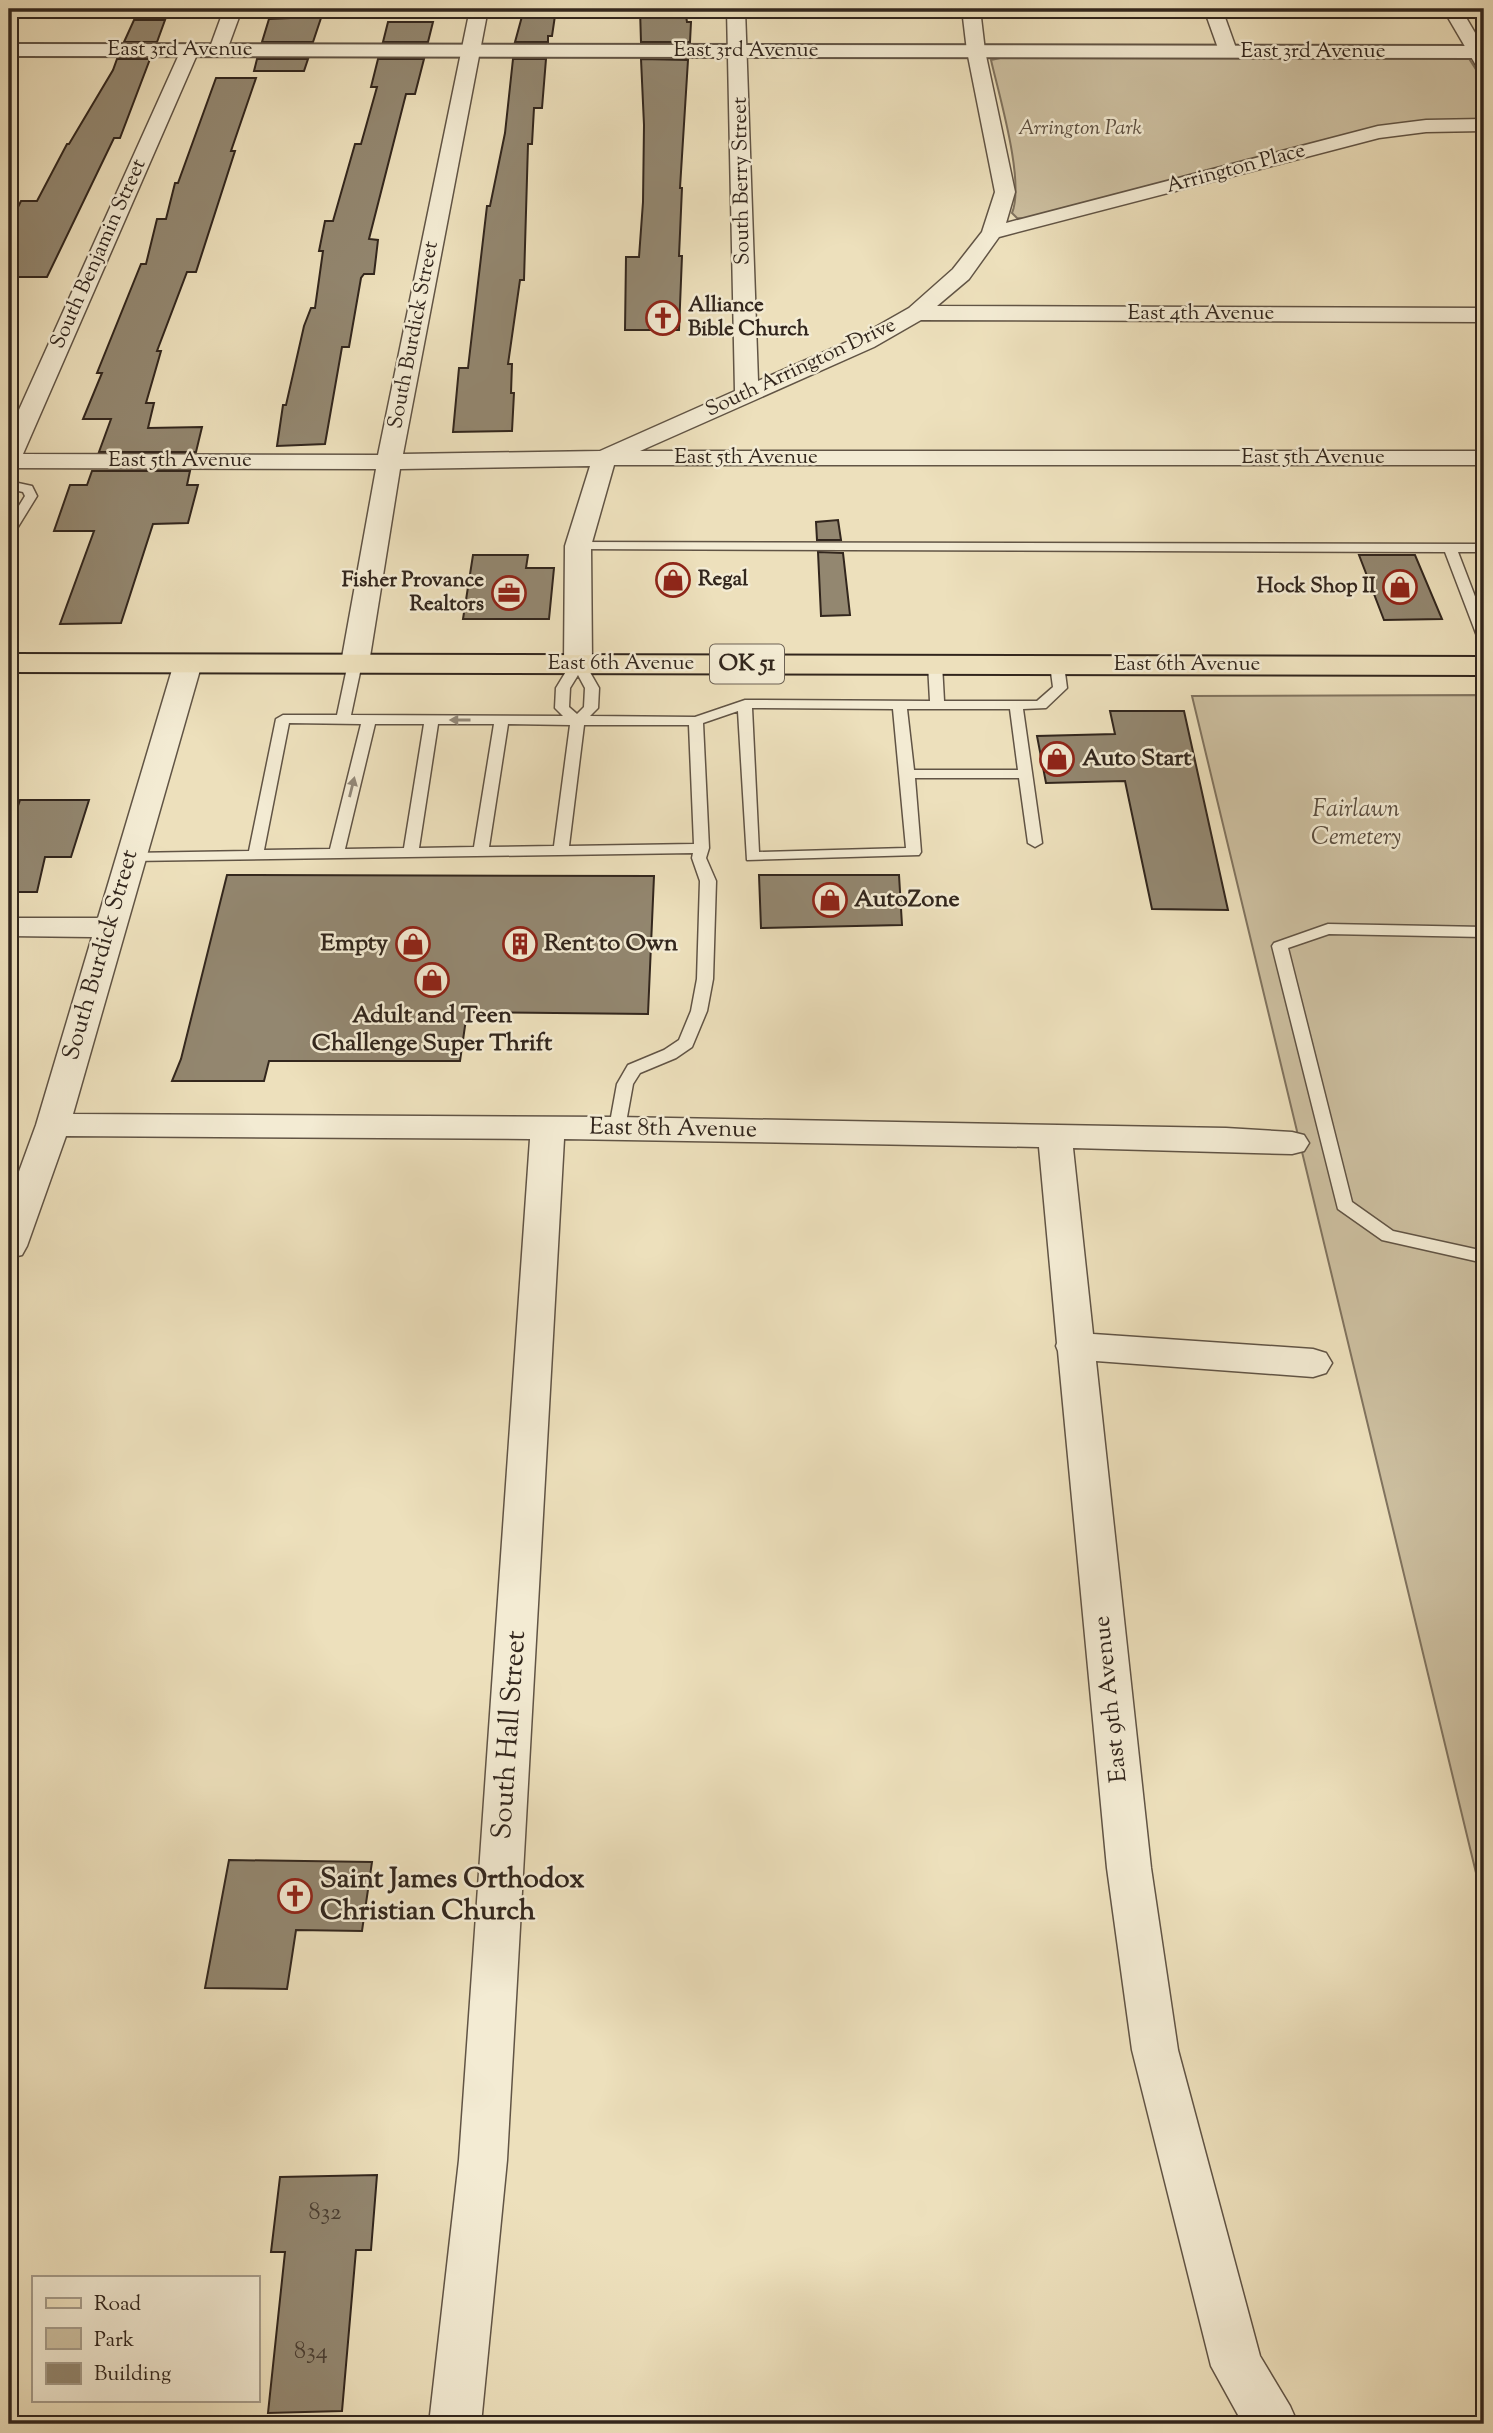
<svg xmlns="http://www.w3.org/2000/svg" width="1493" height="2433" font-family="'Sorts Mill Goudy',serif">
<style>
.green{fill:#cdc0a1;stroke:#80735f;stroke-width:2}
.building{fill:#938770;stroke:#32261d;stroke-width:2}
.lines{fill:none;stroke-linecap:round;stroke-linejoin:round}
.service-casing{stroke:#615445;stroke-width:3}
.minor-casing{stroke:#615445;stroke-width:3}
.tertiary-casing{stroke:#615445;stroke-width:4}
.primary-casing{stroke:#32261d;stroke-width:4}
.service{fill:#f3ebd3;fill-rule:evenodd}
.minor{fill:#f3ebd3;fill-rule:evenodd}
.tertiary{fill:#f3ebd3;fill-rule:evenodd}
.primary{fill:#ede0bc;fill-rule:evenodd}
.oneway{fill:#928878}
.labels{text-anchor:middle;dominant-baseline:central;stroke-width:5;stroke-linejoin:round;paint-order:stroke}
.far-street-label{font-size:21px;fill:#32261d;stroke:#f3ebd3}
.far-park-label{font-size:21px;font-style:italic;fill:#594c3e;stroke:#f3ebd3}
.far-poi-label{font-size:21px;font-weight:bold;fill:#32261d;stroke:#f3ebd3;text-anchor:start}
.shield{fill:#f3ebd3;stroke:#6c6154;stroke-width:2}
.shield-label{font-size:23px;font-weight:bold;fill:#32261d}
.poi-label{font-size:24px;font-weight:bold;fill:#32261d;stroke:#f3ebd3;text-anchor:start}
.park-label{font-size:24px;font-style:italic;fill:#594c3e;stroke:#f3ebd3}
.street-label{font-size:24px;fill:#32261d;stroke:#f3ebd3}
.near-number-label{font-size:24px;fill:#4a3e32}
.near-street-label{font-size:28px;fill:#32261d;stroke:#f3ebd3}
.near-poi-label{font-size:28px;font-weight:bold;fill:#32261d;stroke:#f3ebd3;text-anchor:start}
</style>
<rect width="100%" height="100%" fill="#ede0bc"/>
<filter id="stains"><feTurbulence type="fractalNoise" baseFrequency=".00286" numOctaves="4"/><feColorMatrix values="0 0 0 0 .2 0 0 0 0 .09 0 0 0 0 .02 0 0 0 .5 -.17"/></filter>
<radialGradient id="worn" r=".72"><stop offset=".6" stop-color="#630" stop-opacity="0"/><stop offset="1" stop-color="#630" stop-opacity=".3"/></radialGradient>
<g class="green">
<path d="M 1005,57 L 1468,57 L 1484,82 L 1484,121 L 1372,128 L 1025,219 L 1017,218 L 1012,213 C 1025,182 999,95 991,60 Z"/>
<polygon points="1484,695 1484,1906 1192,696"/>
</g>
<g class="building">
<polygon points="524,9 556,9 552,36 548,36 548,42 515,42"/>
<polygon points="640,9 685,9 687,22 691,22 690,42 641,42"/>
<polygon points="291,18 321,18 313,42 262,42 269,19"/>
<polygon points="134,20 165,20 157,42 124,42"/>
<polygon points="388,22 433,22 428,42 383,42"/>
<polygon points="117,59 150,59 120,138 114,138 47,277 9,277 9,225 21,201 37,201 67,144 69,144 113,70"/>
<polygon points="257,59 308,59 304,71 254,71"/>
<polygon points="378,59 424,59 415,94 406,94 369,239 378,240 374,274 364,274 361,278 349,347 342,347 325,444 277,446 283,405 286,405 304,326 311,308 315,308 323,251 319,251 325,221 333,221 355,144 361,144 377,87 371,87"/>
<polygon points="513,59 546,59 542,108 534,108 532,144 528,144 524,280 520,280 508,364 512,364 511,393 514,393 512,431 453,432 459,368 468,368 487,206 490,206 505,133"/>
<polygon points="641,59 688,60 680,188 682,188 679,256 682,256 679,330 625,330 626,257 639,257 643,202 644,125"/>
<polygon points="216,78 256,78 231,151 235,151 196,272 187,272 157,351 161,351 146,403 154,403 148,428 202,427 196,452 99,452 111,419 83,419 102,373 97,373 141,264 146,264 157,219 166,219 175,183 178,183"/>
<polygon points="92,471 190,471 187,485 198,485 188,523 153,524 121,623 60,624 94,531 54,531 70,485 87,485"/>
<polygon points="838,520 841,540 817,540 816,522"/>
<polygon points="818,552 843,553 850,615 821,616"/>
<polygon points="473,555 528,555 526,568 554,568 549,619 463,619"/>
<polygon points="1359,555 1415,555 1442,619 1384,620"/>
<polygon points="1110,711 1184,711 1228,910 1152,909 1125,781 1046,783 1037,736 1115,734"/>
<polygon points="20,800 89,800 71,857 45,857 37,892 9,892 9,832"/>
<polygon points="227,875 654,876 648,1014 467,1012 460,1061 269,1061 264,1081 172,1081 181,1059"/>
<polygon points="759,875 899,875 902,925 761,928"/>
<polygon points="229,1860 372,1862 362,1931 296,1930 287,1989 205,1988"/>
<polygon points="377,2175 371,2250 356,2250 342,2411 268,2413 285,2252 271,2252 280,2177"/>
</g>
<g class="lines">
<g class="service-casing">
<g id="service">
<polygon points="9,481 32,486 37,496 13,535 9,536 9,522 25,496 23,492 9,489"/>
<polygon points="578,542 1484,544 1484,552 1458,552 1484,620 1484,640 1477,636 1445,552 574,549 572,546"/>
<path d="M 355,659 L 362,663 L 351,715 L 563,716 L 555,708 L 556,688 L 573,660 L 583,660 L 599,688 L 598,708 L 590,716 L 695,717 L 745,700 L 930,701 L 928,664 L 935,660 L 942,664 L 944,701 L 1037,701 L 1053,687 L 1050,665 L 1057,661 L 1064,665 L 1067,688 L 1046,708 L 1023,709 L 1042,843 L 1035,847 L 1028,843 L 1019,778 L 915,778 L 921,852 L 919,855 L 747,860 L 738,711 L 703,723 L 709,848 L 706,858 L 716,881 L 713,979 L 707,1011 L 692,1047 L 676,1058 L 640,1073 L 633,1084 L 625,1128 L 617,1134 L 609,1128 L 617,1084 L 628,1065 L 664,1050 L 679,1040 L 691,1011 L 697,979 L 700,881 L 692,858 L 693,853 L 130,861 L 123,857 L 130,853 L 249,851 L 276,719 L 283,715 L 337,715 L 348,663 ZM 578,675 L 585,688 L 584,707 L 577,714 L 569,707 L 570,688 ZM 752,708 L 893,709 L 906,848 L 759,852 ZM 907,709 L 1010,709 L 1018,770 L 914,770 ZM 289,723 L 361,724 L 330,849 L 264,850 ZM 375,724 L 424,724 L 404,848 L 345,849 ZM 438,724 L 494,724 L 474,847 L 419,848 ZM 508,724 L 570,725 L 554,846 L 489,847 ZM 584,725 L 689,725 L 694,844 L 569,846 Z"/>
<polygon points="1328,924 1484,927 1484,937 1329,934 1288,948 1352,1202 1393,1231 1484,1251 1484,1263 1382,1240 1338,1209 1272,946 1274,943"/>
</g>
</g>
<g class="minor-casing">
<g id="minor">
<polygon points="224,9 242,9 227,50 218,55 209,50"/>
<polygon points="470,9 488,9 403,454 600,451 735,391 727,9 745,9 758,381 858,337 909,308 953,269 982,232 995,192 967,51 962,9 980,9 985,51 1015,192 1006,223 1378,126 1426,120 1484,119 1484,131 1426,132 1379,138 999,237 969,279 937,306 1484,308 1484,322 921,320 874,347 640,451 1484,451 1484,465 614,465 591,546 592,663 588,669 578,671 568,669 564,663 565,546 590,466 400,469 369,663 365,669 355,671 345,669 341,663 376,469 9,468 9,432 181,50 190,45 199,50 23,454 378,455"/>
<polygon points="1204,9 1222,9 1237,51 1234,55 1228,56 1219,51"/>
<polygon points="1443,9 1461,9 1484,48 1484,68 1477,67"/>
<polygon points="188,655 198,657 202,663 73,1114 617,1117 1226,1128 1292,1132 1304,1135 1309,1143 1304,1151 1292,1154 1073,1148 1093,1334 1313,1349 1326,1353 1332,1363 1326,1373 1313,1377 1096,1361 1151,1868 1178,2050 1260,2356 1290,2406 1298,2424 1243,2424 1211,2366 1132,2050 1107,1868 1058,1351 1056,1346 1057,1343 1039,1147 564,1139 507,2160 481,2424 429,2424 459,2160 530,1139 66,1136 27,1246 22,1255 9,1258 9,1199 36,1125 92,937 9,936 9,918 98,918 174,663 178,657"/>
</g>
</g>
<g class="tertiary-casing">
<polygon id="tertiary" points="9,44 1484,46 1484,58 9,56"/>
</g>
<g class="primary-casing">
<polygon id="primary" points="9,654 1484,657 1484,675 9,672"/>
</g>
<use href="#service" class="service"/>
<use href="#minor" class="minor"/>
<use href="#tertiary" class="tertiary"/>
<use href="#primary" class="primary"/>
</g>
<defs><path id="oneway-solid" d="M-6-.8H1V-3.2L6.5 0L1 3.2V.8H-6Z" transform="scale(1.75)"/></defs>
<g class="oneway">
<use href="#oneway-solid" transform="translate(460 720) rotate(-180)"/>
<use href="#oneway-solid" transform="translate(352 787) rotate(-76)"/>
</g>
<defs>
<g id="church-ring" transform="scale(1.75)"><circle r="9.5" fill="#f3ebd3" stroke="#8f2418" stroke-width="1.5"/><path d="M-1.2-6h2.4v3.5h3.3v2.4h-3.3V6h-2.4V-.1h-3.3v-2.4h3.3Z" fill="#8f2418"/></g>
<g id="shop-ring" transform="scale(1.75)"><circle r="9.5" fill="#f3ebd3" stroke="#8f2418" stroke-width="1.5"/><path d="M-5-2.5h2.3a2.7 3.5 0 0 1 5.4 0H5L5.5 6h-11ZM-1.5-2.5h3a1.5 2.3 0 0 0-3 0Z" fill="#8f2418"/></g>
<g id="office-ring" transform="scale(1.75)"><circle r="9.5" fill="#f3ebd3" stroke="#8f2418" stroke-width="1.5"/><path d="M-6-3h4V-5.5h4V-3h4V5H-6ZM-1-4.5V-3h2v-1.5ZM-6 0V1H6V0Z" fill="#8f2418"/></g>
<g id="building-ring" transform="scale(1.75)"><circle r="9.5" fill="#f3ebd3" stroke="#8f2418" stroke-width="1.5"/><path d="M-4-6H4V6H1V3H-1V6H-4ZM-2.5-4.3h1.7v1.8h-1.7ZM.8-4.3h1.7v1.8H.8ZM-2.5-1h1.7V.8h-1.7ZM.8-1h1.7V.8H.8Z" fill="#8f2418"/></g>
</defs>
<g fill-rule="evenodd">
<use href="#church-ring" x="663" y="318"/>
<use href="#shop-ring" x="673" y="580"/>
<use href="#shop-ring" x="1400" y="587"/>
<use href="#office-ring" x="509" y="593"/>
<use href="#shop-ring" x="1057" y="759"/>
<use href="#shop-ring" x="830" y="900"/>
<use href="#shop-ring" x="413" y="944"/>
<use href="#building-ring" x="520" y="944"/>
<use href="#shop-ring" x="432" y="980"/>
<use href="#church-ring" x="295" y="1896"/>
</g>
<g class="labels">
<g class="far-street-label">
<text x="180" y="50">East 3rd Avenue</text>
<text x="746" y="51">East 3rd Avenue</text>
<text x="1313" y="52">East 3rd Avenue</text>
<text transform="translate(1236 169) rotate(-15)">Arrington Place</text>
<text transform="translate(742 181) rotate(-91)">South Berry Street</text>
<text transform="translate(99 254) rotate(-66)">South Benjamin Street</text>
<text x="1201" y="314">East 4th Avenue</text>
<text transform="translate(414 335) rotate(-79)">South Burdick Street</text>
<text transform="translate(801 368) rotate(-25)">South Arrington Drive</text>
<text x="746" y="458">East 5th Avenue</text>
<text x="1313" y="458">East 5th Avenue</text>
<text x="180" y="461">East 5th Avenue</text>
<text x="621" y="664">East 6th Avenue</text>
<text x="1187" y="665">East 6th Avenue</text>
</g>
<g class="far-park-label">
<text x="1080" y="129">Arrington Park</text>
</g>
<g class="far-poi-label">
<text x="688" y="306">Alliance<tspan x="688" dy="24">Bible Church</tspan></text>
<text x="698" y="580">Regal</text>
<text x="484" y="581" text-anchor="end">Fisher Provance<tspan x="484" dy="24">Realtors</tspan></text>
<text x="1376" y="587" text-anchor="end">Hock Shop II</text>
</g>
<rect class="shield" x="710" y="644.5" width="74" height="39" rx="5"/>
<g class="shield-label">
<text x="747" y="664">OK 51</text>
</g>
<g class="poi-label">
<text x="1082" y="759">Auto Start</text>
<text x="854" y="900">AutoZone</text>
<text x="388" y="944" text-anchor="end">Empty</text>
<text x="544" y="944">Rent to Own</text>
<text x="432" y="1016" text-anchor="middle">Adult and Teen<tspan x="432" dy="28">Challenge Super Thrift</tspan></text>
</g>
<g class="park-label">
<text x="1356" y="810">Fairlawn<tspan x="1356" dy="28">Cemetery</tspan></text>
</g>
<g class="street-label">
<text transform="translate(101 955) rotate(-74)">South Burdick Street</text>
<text transform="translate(673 1129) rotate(1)">East 8th Avenue</text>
<text transform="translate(1111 1699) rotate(-96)">East 9th Avenue</text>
</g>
<g class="near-number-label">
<text x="325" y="2213">832</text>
<text x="311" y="2352">834</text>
</g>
<g class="near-street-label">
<text transform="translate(510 1735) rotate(-86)">South Hall Street</text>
</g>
<g class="near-poi-label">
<text x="320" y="1880">Saint James Orthodox<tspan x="320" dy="32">Christian Church</tspan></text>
</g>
</g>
<rect width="1493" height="2433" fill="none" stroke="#ede0bc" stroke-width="35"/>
<rect x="10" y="10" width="1472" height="2412" fill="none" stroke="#32261d" stroke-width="3.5"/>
<rect x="18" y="18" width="1458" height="2398" fill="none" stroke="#32261d" stroke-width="2"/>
<rect x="32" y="2276" width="228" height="126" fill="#f3ebd3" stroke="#a69c8a" stroke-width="2"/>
<rect x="46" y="2298" width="35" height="10" fill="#ede0bc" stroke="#a69c8a" stroke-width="2"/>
<text x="94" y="2310" font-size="21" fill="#32261d">Road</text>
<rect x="46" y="2328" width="35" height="21" fill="#cdc0a1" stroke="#a69c8a" stroke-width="2"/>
<text x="94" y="2346" font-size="21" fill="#32261d">Park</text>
<rect x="46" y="2363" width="35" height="21" fill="#938770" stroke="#a69c8a" stroke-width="2"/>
<text x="94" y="2380" font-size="21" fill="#32261d">Building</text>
<rect width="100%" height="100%" filter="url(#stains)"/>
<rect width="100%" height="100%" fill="url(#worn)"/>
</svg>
